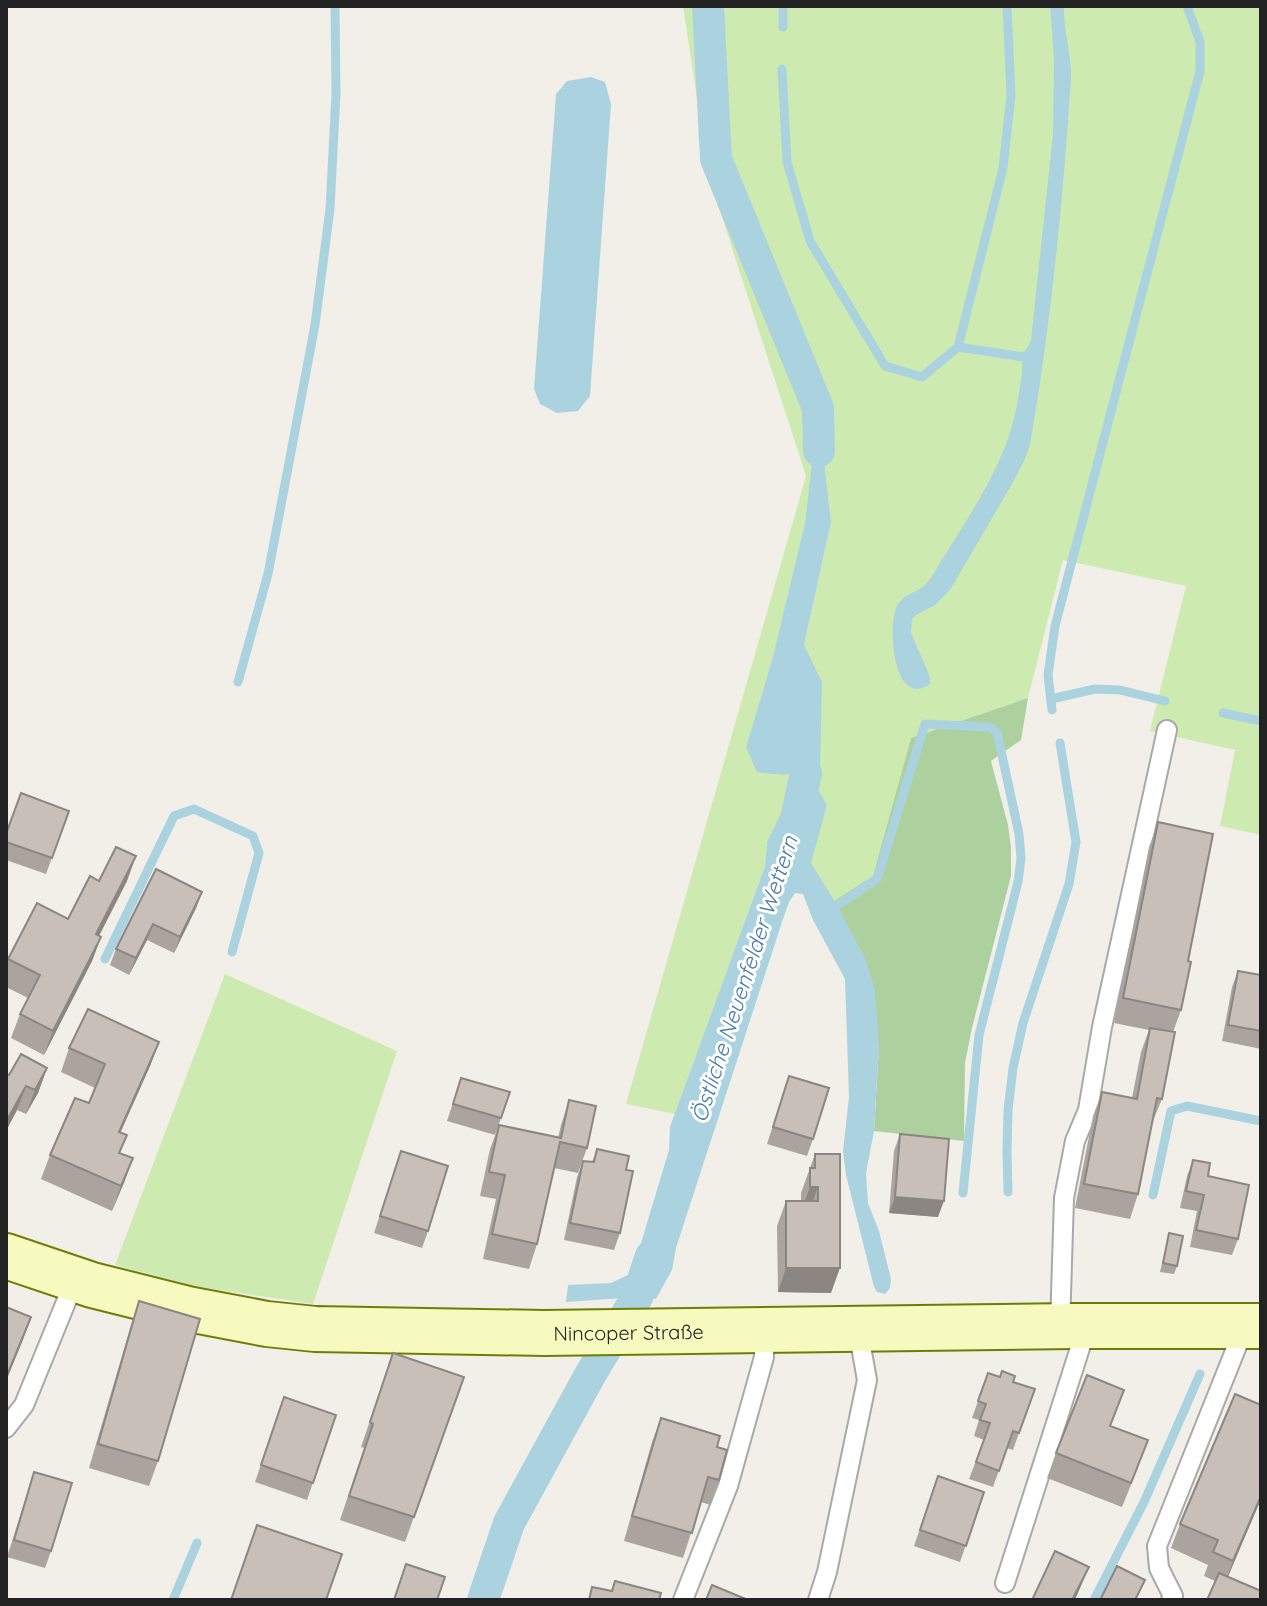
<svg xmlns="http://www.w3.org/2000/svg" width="1267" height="1606" font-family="Quicksand,sans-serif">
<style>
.grass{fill:#cdebb0;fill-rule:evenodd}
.forest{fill:#add19e}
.water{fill:#aad3df}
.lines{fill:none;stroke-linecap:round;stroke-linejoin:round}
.stream{stroke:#aad3df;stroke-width:9}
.canal{stroke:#aad3df;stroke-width:32}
.service-casing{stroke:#a9a9a9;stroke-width:22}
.secondary-casing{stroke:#707d05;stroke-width:48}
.service{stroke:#fff;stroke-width:18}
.secondary{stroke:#f7fabf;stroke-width:44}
.wall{fill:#aba49e}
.shaded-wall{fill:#8b8681}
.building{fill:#c7bfb8;stroke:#8b8681;stroke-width:2}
.labels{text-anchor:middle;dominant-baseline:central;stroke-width:6;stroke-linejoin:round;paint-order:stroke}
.street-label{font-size:20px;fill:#222;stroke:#fff}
.water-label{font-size:22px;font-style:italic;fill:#4a7aab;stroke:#fff}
</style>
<rect width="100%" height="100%" fill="#f2efe9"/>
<g class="grass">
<path d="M 683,6 L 1261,6 L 1261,835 L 1220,826 L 1235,750 L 1150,731 L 1186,586 L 1063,560 L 1028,698 L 911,738 L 873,876 L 834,901 L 810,863 L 827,804 L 767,842 L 765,866 L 675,1114 L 626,1104 L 806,476 L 709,177 ZM 818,413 L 831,522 L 804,645 L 746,747 L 772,660 L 805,523 Z"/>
<polygon points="225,974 397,1051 313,1304 194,1286 115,1265"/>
</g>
<polygon class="forest" points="1028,698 1021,740 991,761 1008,825 1011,847 1011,876 972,1028 965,1063 964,1141 874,1131 879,1046 834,901 873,876 911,738"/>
<g class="water">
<path d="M 1050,6 L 1064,6 C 1063,30 1072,55 1071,79 C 1063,201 1051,324 1030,445 L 1024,461 L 1012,484 L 950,590 L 935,605 L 916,615 L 912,619 L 911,633 L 930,677 L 930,684 C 893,710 887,626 897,606 C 903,595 912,594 921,588 C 927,584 930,579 934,573 C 968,516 1011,460 1019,392 C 1021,382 1023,371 1022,361 L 1018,358 L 1019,353 C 1027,352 1028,347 1031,340 L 1053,134 L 1054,57 Z"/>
<polygon points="591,77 605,82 611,104 590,396 578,411 557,413 540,404 534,389 556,94 567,81"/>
<path d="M 818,408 L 831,522 L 804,645 L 822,682 L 820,770 C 798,775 779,776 757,772 L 746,747 L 772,660 L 805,523 Z"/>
<polygon points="819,791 827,805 811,863 837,905 866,960 875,991 879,1046 874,1131 866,1173 868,1203 879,1231 891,1279 890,1288 885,1294 877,1292 874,1287 846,1175 843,1151 849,1097 845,979 813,920 803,894 795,893 789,902 783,919 676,1248 672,1270 656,1299 637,1297 566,1302 568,1285 611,1283 632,1273 669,1150 670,1127 765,866 767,842 790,795"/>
</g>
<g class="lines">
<g class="stream">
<polyline points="783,6 783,27"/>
<polyline points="782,69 787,162 810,241 885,366 922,377 958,347 1003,168 1011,95 1007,6"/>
<polyline points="958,347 1030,358"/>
<polyline points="238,682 268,574 315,325 330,209 336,93 335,6"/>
<polyline points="1051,699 1095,689 1120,690 1165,701"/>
<polyline points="1052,710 1048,675 1055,626 1200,71 1200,42 1187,6"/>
<polyline points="1223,713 1261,721"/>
<polyline points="827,912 877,879 925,724 989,727 997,732 1019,834 1021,858 1018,882 979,1035 963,1193"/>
<polyline points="105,959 174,816 194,809 253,836 259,853 232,952"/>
<polyline points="1008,1192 1007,1152 1008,1110 1013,1068 1023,1023 1069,884 1076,842 1060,743"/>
<polyline points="1153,1195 1171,1111 1187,1106 1261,1121"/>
<polyline points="173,1600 197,1543"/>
<polyline points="1094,1600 1144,1502 1200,1374"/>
</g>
<g class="canal">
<polyline points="708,6 716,159 818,408 819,451"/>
<polyline points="791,731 806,773 792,837"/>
<polyline points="483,1600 509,1523 590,1375 637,1297 651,1256"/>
</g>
<g class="service-casing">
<g id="service">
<polyline points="1060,1327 1064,1198 1075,1141 1088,1110 1102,1027 1167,730"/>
<polyline points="6,1428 24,1405 75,1280"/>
<polyline points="1005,1583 1087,1326"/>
<polyline points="683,1600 728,1486 764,1357 764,1331"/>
<polyline points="818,1600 827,1572 867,1380 858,1330"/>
<polyline points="1171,1600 1173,1596 1159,1568 1157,1546 1245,1326"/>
</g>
</g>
<g class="secondary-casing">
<g id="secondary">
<path id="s1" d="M 6,1256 L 92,1285 L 188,1309 L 267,1324 L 315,1329 L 544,1333 L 1074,1326 L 1261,1326"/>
</g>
</g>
<use href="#service" class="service"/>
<use href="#secondary" class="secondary"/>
</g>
<g class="wall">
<polygon points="69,811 46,874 6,860 6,834"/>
<polygon points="1158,822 1188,961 1181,1010 1173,1032 1162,1099 1152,1123 1138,1194 1130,1219 1075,1208 1093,1116 1102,1092 1132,1098 1141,1052 1149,1030 1114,1023 1149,847"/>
<polygon points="99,881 127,881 99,936 101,937 92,961 44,1055 11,1038 20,1014 28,998 6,987 6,964 8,959 68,919"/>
<polygon points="202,892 196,908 174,953 147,940 129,975 110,965 116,949"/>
<polygon points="1238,971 1261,975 1261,1049 1222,1041 1232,987"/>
<polygon points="159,1042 150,1066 120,1132 120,1153 133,1158 112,1211 41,1179 50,1155 89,1103 95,1088 61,1072 69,1048"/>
<polygon points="47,1068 38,1093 26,1114 17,1110 6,1131 6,1074 9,1075"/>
<polygon points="789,1076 813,1139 807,1156 767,1144"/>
<polygon points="461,1078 501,1118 495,1135 447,1121"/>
<polygon points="569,1100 587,1148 578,1173 554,1168 537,1244 529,1269 483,1259 496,1199 480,1196 490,1149 499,1125 558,1138 561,1125"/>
<polygon points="900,1134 938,1217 889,1213 894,1151"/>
<polygon points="597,1149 626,1170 620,1233 614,1250 564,1240 577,1177 583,1161 592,1162"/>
<polygon points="401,1151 428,1231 422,1248 374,1233"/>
<polygon points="815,1154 831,1293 778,1292 777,1226 786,1201 801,1201 801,1193"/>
<polygon points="1193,1160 1208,1176 1238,1239 1232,1255 1190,1247 1197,1211 1180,1208 1187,1176"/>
<polygon points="1169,1233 1177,1266 1174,1274 1160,1272"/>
<polygon points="139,1301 158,1461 149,1486 89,1468 131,1325"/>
<polygon points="393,1353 464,1377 405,1542 340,1520 364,1448 361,1447"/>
<polygon points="988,1373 1013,1382 1019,1433 1013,1450 1007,1448 993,1487 969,1479 984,1440 974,1436 979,1420 972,1418"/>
<polygon points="284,1397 336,1415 307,1500 255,1482"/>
<polygon points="1261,1405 1261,1499 1228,1577 1215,1581 1204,1576 1208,1565 1171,1548 1180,1524"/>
<polygon points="661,1418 717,1447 719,1480 710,1505 701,1502 683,1558 624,1541 652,1442"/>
<polygon points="1111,1426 1139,1465 1122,1507 1047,1478 1056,1453"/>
<polygon points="34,1472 51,1551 45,1568 7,1557"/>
<polygon points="938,1476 984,1492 960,1562 914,1546"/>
</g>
<g class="shaded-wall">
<polygon points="136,856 127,881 87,959 96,934"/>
<polygon points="202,892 196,908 174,953 180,937"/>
<polygon points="153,924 147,940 129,975 136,958"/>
<polygon points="101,937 92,961 44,1055 53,1031"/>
<polygon points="159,1042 150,1066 110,1156 119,1132"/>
<polygon points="47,1068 38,1093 26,1114 35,1090"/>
<polygon points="26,1086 17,1110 6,1131 6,1122"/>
<polygon points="133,1158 124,1183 112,1211 121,1186"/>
<polygon points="810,1187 818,1187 809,1211 801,1212"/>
<polygon points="895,1197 944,1201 938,1217 889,1213"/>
<polygon points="786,1268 840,1268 831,1293 778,1292"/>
<polygon points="31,1317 22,1342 6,1381 6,1378"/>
<polygon points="1261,1496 1261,1499 1224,1585 1233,1561"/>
<polygon points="1089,1567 1075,1600 1072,1600"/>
</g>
<g class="building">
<polygon points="21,793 69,811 52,858 6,842 6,834"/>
<polygon points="1158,822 1213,834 1188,961 1191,962 1181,1010 1123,998"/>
<polygon points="116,847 136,856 96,934 101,937 53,1031 20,1014 40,975 8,959 37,903 68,919 90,876 99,881"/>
<polygon points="156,869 202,892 180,937 153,924 136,958 116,949"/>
<polygon points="1238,971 1261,975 1261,1031 1228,1025"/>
<polygon points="88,1009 159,1042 119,1132 127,1135 119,1153 133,1158 121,1186 50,1155 75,1098 89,1103 105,1064 69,1048"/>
<polygon points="1150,1028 1175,1032 1162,1099 1157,1098 1138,1194 1084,1184 1102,1092 1137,1099"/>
<polygon points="21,1054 47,1068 35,1090 26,1086 6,1122 6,1074 9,1075"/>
<polygon points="789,1076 829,1088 813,1139 773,1127"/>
<polygon points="461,1078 510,1092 501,1118 453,1104"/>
<polygon points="569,1100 596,1106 587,1148 560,1142 537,1244 492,1234 505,1175 489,1172 499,1125 561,1138"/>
<polygon points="900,1134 949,1139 944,1201 895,1197"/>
<polygon points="597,1149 629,1156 626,1170 633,1171 620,1233 570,1223 583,1161 594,1162"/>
<polygon points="401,1151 448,1166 428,1231 380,1216"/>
<polygon points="815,1154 840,1154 840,1268 786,1268 786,1201 818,1201 818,1187 810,1187 810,1168 815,1168"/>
<polygon points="1193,1160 1210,1163 1208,1176 1249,1185 1238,1239 1196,1230 1204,1195 1186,1191"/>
<polygon points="1169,1233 1183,1236 1177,1266 1163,1263"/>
<polygon points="139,1301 200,1319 158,1461 98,1444"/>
<polygon points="6,1307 31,1317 6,1378"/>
<polygon points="393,1353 464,1377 414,1517 349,1496 373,1424 370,1422"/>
<polygon points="1002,1371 1015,1376 1013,1382 1035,1389 1019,1433 1013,1431 999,1471 976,1462 990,1423 980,1420 986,1404 978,1401 988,1373 1000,1377"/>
<polygon points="1087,1375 1124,1390 1110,1426 1148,1440 1131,1483 1056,1453"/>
<polygon points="1235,1394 1261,1405 1261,1496 1233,1561 1213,1552 1218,1540 1180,1524"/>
<polygon points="284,1397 336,1415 313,1483 261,1465"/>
<polygon points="661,1418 720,1436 717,1447 727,1450 719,1480 708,1477 692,1533 632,1516"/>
<polygon points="34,1472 72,1483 51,1551 14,1540"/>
<polygon points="938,1476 984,1492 966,1546 920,1530"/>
<polygon points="257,1525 342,1554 326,1600 231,1600"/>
<polygon points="1055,1551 1089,1567 1072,1600 1032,1600"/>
<polygon points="406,1564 445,1577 437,1600 394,1600"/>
<polygon points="1117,1566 1145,1580 1135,1600 1100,1600"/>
<polygon points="1219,1573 1261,1591 1261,1600 1207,1600"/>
<polygon points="615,1581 661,1593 659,1600 589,1600 592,1587 612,1591"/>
<polygon points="712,1585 748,1600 706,1600"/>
</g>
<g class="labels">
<g class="street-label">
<text stroke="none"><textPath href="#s1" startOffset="632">Nincoper Straße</textPath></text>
</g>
<g class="water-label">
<text transform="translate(744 979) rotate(-72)">Östliche Neuenfelder Wettern</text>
</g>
</g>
<rect width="1267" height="1606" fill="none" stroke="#222222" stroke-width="16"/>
</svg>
